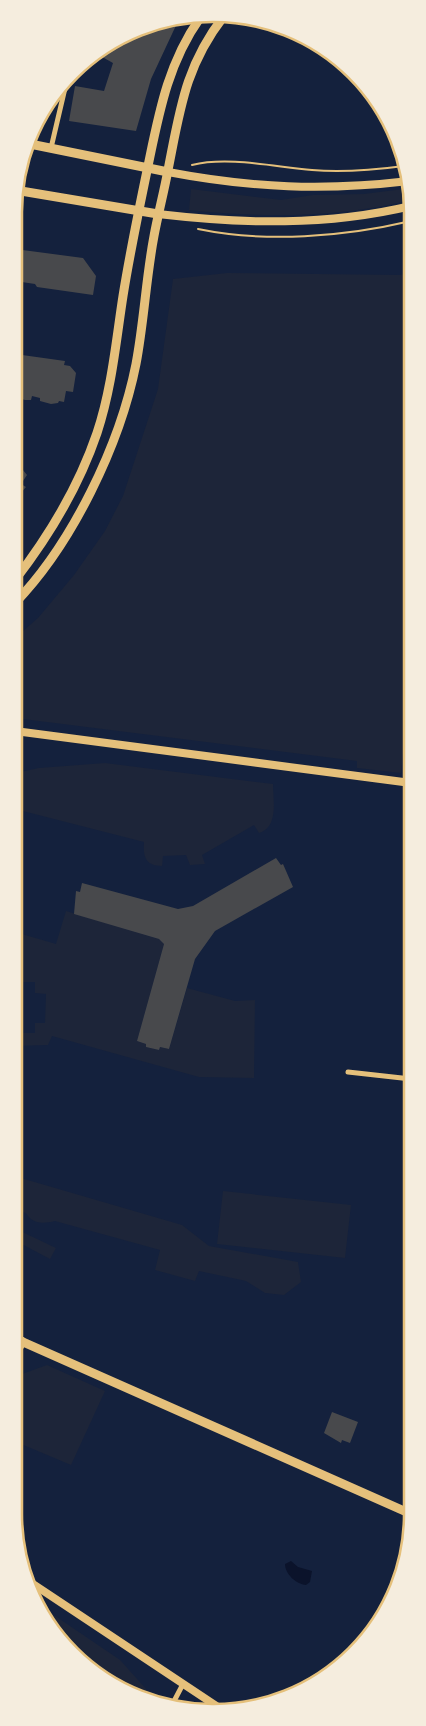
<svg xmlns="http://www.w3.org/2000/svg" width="426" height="1726" font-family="'DM Sans',sans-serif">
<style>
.green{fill:#1d2539}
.water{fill:#0b132b}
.building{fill:#48494c}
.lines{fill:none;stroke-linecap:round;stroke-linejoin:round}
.path{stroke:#e5c07b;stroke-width:2}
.minor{stroke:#e5c07b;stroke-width:5}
.tertiary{stroke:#e5c07b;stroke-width:8}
.secondary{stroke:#e5c07b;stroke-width:9}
.motorway{stroke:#e5c07b;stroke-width:11}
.rim{fill:none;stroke:#e5c07b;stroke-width:2.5}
</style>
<rect width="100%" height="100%" fill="#14213d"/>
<g class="green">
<path d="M 411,188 L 411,200 C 338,218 263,218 189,210 L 191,189 L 281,200 L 313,195 L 364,194 Z"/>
<polygon points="411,272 411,672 401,773 357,768 357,761 15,718 15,638 38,618 74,575 105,531 123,496 158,389 173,279 227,273 400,275"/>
<path d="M 105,763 L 273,784 C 273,800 279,827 259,833 L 254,825 L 202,855 L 205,864 L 190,865 L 186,855 L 163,856 L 162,866 C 145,866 143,856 144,842 L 15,809 L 15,773 L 39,768 Z"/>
<polygon points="66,911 159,939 164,944 137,1041 146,1044 146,1047 159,1050 160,1047 169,1049 187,988 235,1001 255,1000 254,1078 199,1077 52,1036 48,1045 14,1046 14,1033 35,1033 35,1023 45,1023 46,994 35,993 35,982 14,982 15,932 56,944"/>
<path d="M 14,1176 L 182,1225 L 209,1246 L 298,1262 L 301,1282 L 284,1295 L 265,1293 L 246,1281 L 199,1271 L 195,1281 L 155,1270 L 160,1250 L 55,1221 C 43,1224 32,1224 26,1213 L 14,1210 Z"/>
<polygon points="223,1191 351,1205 345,1258 217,1244"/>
<polygon points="14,1228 56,1248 50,1259 14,1240"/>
<polygon points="47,1365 105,1391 71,1465 21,1444 14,1460 14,1377"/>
<polygon points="39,1605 120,1660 146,1689 145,1697 125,1692 63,1645"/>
</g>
<g class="water">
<polygon points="14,995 23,995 22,1019 14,1019"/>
<path d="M 291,1561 L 298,1567 L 312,1571 L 310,1582 L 306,1585 C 296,1584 285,1574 285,1564 Z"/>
</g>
<g class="building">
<polygon points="179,19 151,79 136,131 69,121 75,86 104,91 113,63 95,53 162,20"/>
<polygon points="15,249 83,258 96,276 93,295 37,287 35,284 15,281"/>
<polygon points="15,354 65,361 64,365 70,366 76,373 73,392 66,391 64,402 59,401 58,403 51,404 40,401 40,398 32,396 31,400 25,400 15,397"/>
<polygon points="15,460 27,475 21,484 26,487 15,500"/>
<polygon points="276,858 281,865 283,864 293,887 215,931 195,959 169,1049 160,1047 159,1050 146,1047 146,1044 137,1041 164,944 159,939 74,914 76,891 80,892 82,883 178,909 193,906"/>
<polygon points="332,1412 358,1422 350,1443 342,1440 341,1443 324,1433"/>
</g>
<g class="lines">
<g class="path">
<path d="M 192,165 C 228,156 275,167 312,170 C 343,173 374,170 404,166"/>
<path d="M 198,229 C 266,243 343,237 411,221"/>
</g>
<g class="minor">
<polyline points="51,148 66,84"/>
<polyline points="348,1072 411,1079"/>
<polyline points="172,1705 183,1684"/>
</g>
<g class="tertiary">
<path d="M 168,172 C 252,188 324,191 409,181"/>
<path d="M 158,214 C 243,224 327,226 411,206"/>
<polyline points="15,731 411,783"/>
<polyline points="27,1580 221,1709"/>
</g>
<g class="secondary">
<polyline points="30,144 168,172"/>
<polyline points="15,190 158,214"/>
<path d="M 15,580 C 49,536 79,486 97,433 C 112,388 116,341 123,296 C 130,252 139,209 148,166 C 159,113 168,63 200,18"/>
<path d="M 15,603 C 72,544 120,445 136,364 C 144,322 146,278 154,236 C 158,214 164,192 168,170 C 180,110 185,66 224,16"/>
<polyline points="14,1338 411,1514"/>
</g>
<polyline class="motorway" points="14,1353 21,1342"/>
</g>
<path d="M0 0H426V1726H0ZM212 22H214A190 190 0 0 1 404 212V1514A190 190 0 0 1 214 1704H212A190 190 0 0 1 22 1514V212A190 190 0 0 1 212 22Z" fill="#f5edde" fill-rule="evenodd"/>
<path class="rim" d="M212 22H214A190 190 0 0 1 404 212V1514A190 190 0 0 1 214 1704H212A190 190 0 0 1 22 1514V212A190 190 0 0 1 212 22Z"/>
</svg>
